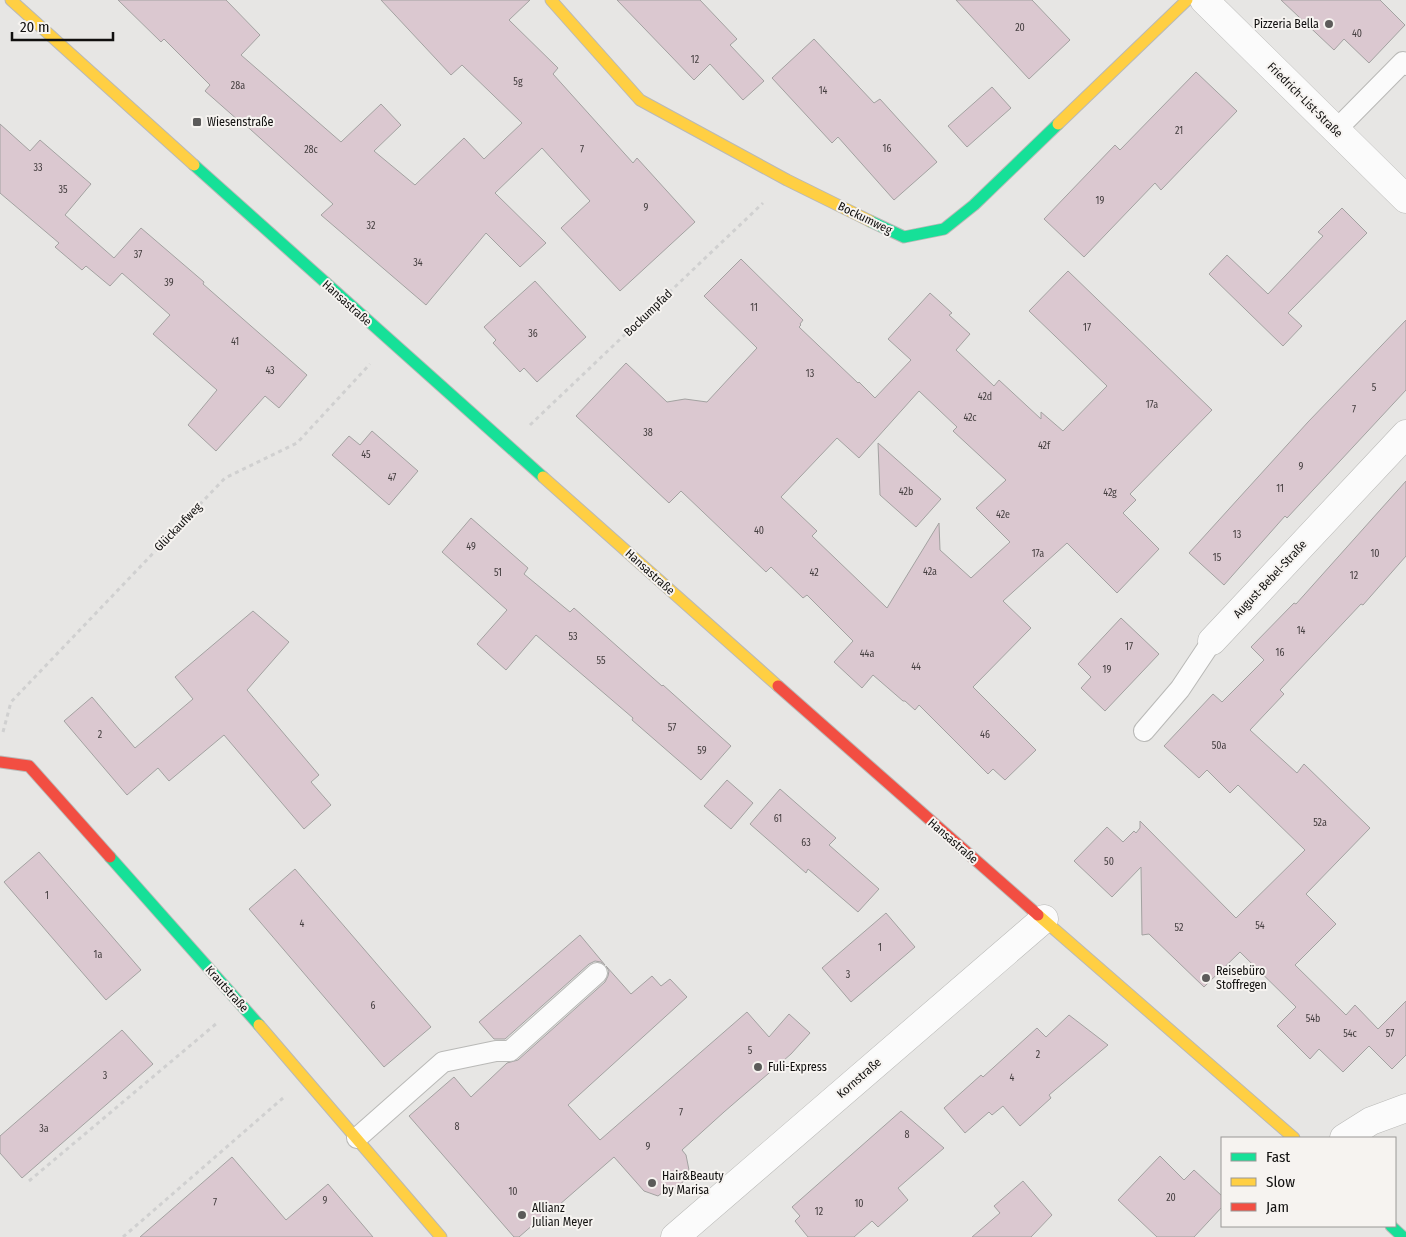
<svg xmlns="http://www.w3.org/2000/svg" width="1406" height="1237" font-family="'Fira Sans Condensed',sans-serif">
<style>
.building{fill:#dbc8d0;stroke:#a3a2a1;fill-rule:evenodd}
.lines{fill:none;stroke-linecap:round;stroke-linejoin:round}
.lane-casing{stroke:#b9b9b7;stroke-width:22}
.street-casing{stroke:#b9b9b7;stroke-width:29}
.fast-casing{stroke:#b9b9b7;stroke-width:13}
.slow-casing{stroke:#b9b9b7;stroke-width:13}
.jam-casing{stroke:#b9b9b7;stroke-width:13}
.path{stroke:#d0d0d0;stroke-width:3;stroke-dasharray:4 4;stroke-linecap:butt}
.lane{stroke:#fbfbfb;stroke-width:20}
.street{stroke:#fbfbfb;stroke-width:28}
.fast{stroke:#16e098;stroke-width:11}
.slow{stroke:#ffcf43;stroke-width:11}
.jam{stroke:#f24e42;stroke-width:11}
.poi-dot{fill:#5c5b5a;stroke:#f6f3f0;stroke-width:2}
.labels{text-anchor:middle;dominant-baseline:central;stroke-width:4;stroke-linejoin:round;paint-order:stroke}
.number-label{font-size:10px;fill:#443e3f}
.poi-label{font-size:12px;fill:#11100f;stroke:#f6f3f0;text-anchor:start}
.street-label{font-size:12px;fill:#11100f;stroke:#f6f3f0}
</style>
<rect width="100%" height="100%" fill="#e7e6e4"/>
<g class="building">
<polygon points="118,0 226,0 260,35 241,55 341,142 381,104 401,125 374,151 415,185 464,138 484,159 522,123 462,65 451,75 381,0 530,0 509,20 558,68 553,74 633,163 637,158 695,222 620,291 561,228 590,201 542,148 495,193 546,243 520,267 486,233 426,305 321,215 333,204 240,120 239,121 205,91 210,85 164,39 161,42"/>
<polygon points="617,0 700,0 737,39 730,45 764,81 743,100 710,64 694,80"/>
<polygon points="956,0 1032,0 1070,40 1029,79"/>
<polygon points="1281,0 1380,0 1405,25 1369,63 1344,39 1334,50"/>
<polygon points="814,39 874,103 880,99 937,162 894,200 838,137 832,143 772,78"/>
<polygon points="1196,72 1237,111 1161,190 1155,183 1084,257 1044,219 1115,145 1120,150"/>
<polygon points="992,87 1011,108 967,147 948,126"/>
<polygon points="0,124 30,151 40,140 91,184 65,215 114,258 141,228 204,282 203,284 307,375 279,408 265,396 216,451 188,425 217,390 153,334 170,315 122,273 110,286 86,266 82,270 55,247 59,243 0,193"/>
<polygon points="1342,208 1367,233 1288,313 1302,326 1283,346 1209,274 1227,255 1268,294 1323,236 1318,232"/>
<path d="M 741,259 L 803,320 L 800,324 L 801,325 L 799,327 L 858,383 L 859,382 L 875,398 L 911,360 L 888,339 L 930,293 L 952,313 L 949,315 L 970,334 L 956,350 L 994,386 L 999,380 L 1041,419 L 1041,412 L 1063,431 L 1107,386 L 1029,311 L 1068,271 L 1212,410 L 1130,494 L 1136,500 L 1123,513 L 1159,549 L 1117,593 L 1067,543 L 1003,601 L 1031,628 L 973,687 L 1036,750 L 1005,780 L 993,769 L 988,774 L 919,705 L 915,710 L 905,701 L 903,701 L 873,675 L 862,688 L 834,662 L 853,641 L 807,595 L 803,598 L 771,567 L 766,572 L 681,491 L 669,503 L 576,416 L 626,363 L 667,402 L 685,399 L 707,402 L 757,348 L 704,296 ZM 919,391 L 957,427 L 953,431 L 1006,480 L 976,508 L 1010,542 L 971,578 L 940,550 L 939,523 L 887,608 L 812,536 L 817,531 L 781,497 L 837,438 L 859,458 Z"/>
<polygon points="535,281 586,337 537,382 524,368 520,372 493,343 496,340 484,327"/>
<polygon points="1406,320 1406,390 1287,518 1285,516 1224,585 1189,553 1308,422"/>
<polygon points="372,431 418,471 389,505 332,455 349,436 360,445"/>
<polygon points="878,443 941,499 916,527 880,495"/>
<polygon points="1406,481 1406,556 1363,605 1361,604 1280,690 1284,694 1250,730 1297,773 1304,764 1370,828 1306,894 1336,924 1295,965 1346,1015 1355,1005 1378,1029 1406,1001 1406,1055 1392,1069 1369,1046 1343,1072 1319,1049 1310,1059 1277,1026 1296,1007 1240,952 1204,987 1149,934 1142,935 1141,867 1112,897 1074,861 1107,827 1123,842 1134,831 1136,833 1140,828 1140,821 1236,918 1305,850 1238,785 1230,793 1207,770 1199,778 1164,746 1213,694 1222,702 1264,660 1251,647 1294,603 1296,604"/>
<polygon points="471,518 528,568 524,574 570,612 574,608 662,686 663,685 731,746 701,780 632,720 633,718 536,635 506,670 477,644 507,610 442,552"/>
<polygon points="253,611 289,642 247,690 319,775 311,782 331,805 304,829 224,735 169,781 158,768 127,795 64,721 92,697 135,748 193,699 175,677"/>
<polygon points="1121,618 1159,654 1105,711 1081,688 1091,677 1078,664"/>
<polygon points="727,780 753,803 731,829 704,806"/>
<polygon points="780,789 836,838 829,845 879,889 858,912 808,869 806,873 750,824"/>
<polygon points="39,852 141,970 106,1000 4,882"/>
<polygon points="295,869 431,1027 384,1067 249,909"/>
<polygon points="886,913 915,947 851,1002 822,968"/>
<polygon points="580,935 605,965 601,962 595,961 589,964 505,1039 494,1039 479,1022"/>
<polygon points="606,966 631,994 652,976 661,986 670,979 687,997 568,1105 600,1140 747,1012 769,1037 789,1014 810,1033 791,1054 724,1112 682,1150 686,1155 689,1170 684,1174 685,1180 669,1194 663,1192 658,1196 644,1191 614,1157 559,1205 558,1203 519,1237 514,1237 409,1116 454,1077 471,1097 507,1063 518,1060 605,982 608,976 609,971"/>
<polygon points="1069,1015 1108,1045 1049,1095 1051,1098 1020,1126 1003,1106 992,1115 989,1112 965,1133 944,1108 981,1075 983,1077 1037,1028 1046,1037"/>
<polygon points="122,1030 153,1064 22,1178 0,1153 0,1136"/>
<polygon points="901,1111 944,1148 898,1188 908,1200 878,1227 872,1221 854,1237 808,1237 795,1221 800,1216 792,1207"/>
<polygon points="1160,1156 1184,1180 1194,1170 1222,1196 1222,1207 1194,1237 1157,1237 1118,1200"/>
<polygon points="232,1157 286,1220 328,1184 373,1237 140,1237"/>
<polygon points="1023,1181 1052,1215 1031,1237 972,1237 1000,1213 994,1206"/>
</g>
<g class="lines">
<g class="lane-casing">
<g id="lane">
<polyline points="1336,130 1403,62 1406,65"/>
<polyline points="1144,731 1180,689 1212,641"/>
<polyline points="357,1138 443,1062 496,1051 510,1051 597,973"/>
</g>
</g>
<g class="street-casing">
<g id="street">
<polyline points="1204,0 1406,199"/>
<polyline points="1212,641 1406,434"/>
<polyline points="1344,1138 1371,1121 1406,1108"/>
<polyline points="675,1237 1044,919"/>
</g>
</g>
<g class="fast-casing">
<g id="fast">
<polyline points="194,165 543,477"/>
<polyline points="870,221 904,237 944,229 974,205 1058,124"/>
<polyline points="110,857 259,1025"/>
<polyline points="1391,1226 1403,1237"/>
</g>
</g>
<g class="slow-casing">
<g id="slow">
<polyline points="11,0 194,165"/>
<polyline points="551,0 640,100 787,180 870,221"/>
<polyline points="1058,124 1187,0"/>
<polyline points="543,477 778,686"/>
<polyline points="1038,915 1294,1138"/>
<polyline points="259,1025 441,1237"/>
</g>
</g>
<g class="jam-casing">
<g id="jam">
<polyline points="778,686 1038,915"/>
<polyline points="0,762 29,766 110,857"/>
</g>
</g>
<g class="path">
<polyline points="530,425 763,203"/>
<polyline points="3,732 11,702 225,478 297,443 370,364"/>
<polyline points="29,1181 217,1023"/>
<polyline points="123,1237 283,1098"/>
</g>
<use href="#lane" class="lane"/>
<use href="#street" class="street"/>
<use href="#fast" class="fast"/>
<use href="#slow" class="slow"/>
<use href="#jam" class="jam"/>
</g>
<g class="poi-dot">
<circle cx="1329" cy="24" r="5"/>
<rect x="192" y="117" width="10" height="10" rx="2.5"/>
<circle cx="1206" cy="978" r="5"/>
<circle cx="758" cy="1067" r="5"/>
<circle cx="652" cy="1183" r="5"/>
<circle cx="522" cy="1215" r="5"/>
</g>
<g class="labels">
<g class="number-label">
<text x="1020" y="28">20</text>
<text x="1357" y="34">40</text>
<text x="695" y="60">12</text>
<text x="518" y="82">5g</text>
<text x="238" y="86">28a</text>
<text x="823" y="91">14</text>
<text x="1179" y="131">21</text>
<text x="887" y="149">16</text>
<text x="311" y="150">28c</text>
<text x="582" y="150">7</text>
<text x="38" y="168">33</text>
<text x="63" y="190">35</text>
<text x="1100" y="201">19</text>
<text x="646" y="208">9</text>
<text x="371" y="226">32</text>
<text x="138" y="255">37</text>
<text x="418" y="263">34</text>
<text x="169" y="283">39</text>
<text x="754" y="308">11</text>
<text x="1087" y="328">17</text>
<text x="533" y="334">36</text>
<text x="235" y="342">41</text>
<text x="270" y="371">43</text>
<text x="810" y="374">13</text>
<text x="1374" y="388">5</text>
<text x="985" y="397">42d</text>
<text x="1152" y="405">17a</text>
<text x="1354" y="410">7</text>
<text x="970" y="418">42c</text>
<text x="648" y="433">38</text>
<text x="1044" y="446">42f</text>
<text x="366" y="455">45</text>
<text x="1301" y="467">9</text>
<text x="392" y="478">47</text>
<text x="1280" y="489">11</text>
<text x="906" y="492">42b</text>
<text x="1110" y="493">42g</text>
<text x="1003" y="515">42e</text>
<text x="759" y="531">40</text>
<text x="1237" y="535">13</text>
<text x="471" y="547">49</text>
<text x="1038" y="554">17a</text>
<text x="1375" y="554">10</text>
<text x="1217" y="558">15</text>
<text x="930" y="572">42a</text>
<text x="498" y="573">51</text>
<text x="814" y="573">42</text>
<text x="1354" y="576">12</text>
<text x="1301" y="631">14</text>
<text x="573" y="637">53</text>
<text x="1129" y="647">17</text>
<text x="1280" y="653">16</text>
<text x="867" y="654">44a</text>
<text x="601" y="661">55</text>
<text x="916" y="667">44</text>
<text x="1107" y="670">19</text>
<text x="672" y="728">57</text>
<text x="100" y="735">2</text>
<text x="985" y="735">46</text>
<text x="1219" y="746">50a</text>
<text x="702" y="751">59</text>
<text x="778" y="819">61</text>
<text x="1320" y="823">52a</text>
<text x="806" y="843">63</text>
<text x="1109" y="862">50</text>
<text x="47" y="896">1</text>
<text x="302" y="924">4</text>
<text x="1260" y="926">54</text>
<text x="1179" y="928">52</text>
<text x="880" y="948">1</text>
<text x="98" y="955">1a</text>
<text x="848" y="975">3</text>
<text x="373" y="1006">6</text>
<text x="1313" y="1019">54b</text>
<text x="1350" y="1034">54c</text>
<text x="1390" y="1034">57</text>
<text x="750" y="1051">5</text>
<text x="1038" y="1055">2</text>
<text x="105" y="1076">3</text>
<text x="1012" y="1078">4</text>
<text x="681" y="1113">7</text>
<text x="457" y="1127">8</text>
<text x="44" y="1129">3a</text>
<text x="907" y="1135">8</text>
<text x="648" y="1147">9</text>
<text x="513" y="1192">10</text>
<text x="1171" y="1198">20</text>
<text x="325" y="1201">9</text>
<text x="215" y="1203">7</text>
<text x="859" y="1204">10</text>
<text x="819" y="1212">12</text>
</g>
<g class="poi-label">
<text x="1319" y="24" text-anchor="end">Pizzeria Bella</text>
<text x="207" y="122">Wiesenstraße</text>
<text x="1216" y="971">Reisebüro<tspan x="1216" dy="14">Stoffregen</tspan></text>
<text x="768" y="1067">Fuli-Express</text>
<text x="662" y="1176">Hair&amp;Beauty<tspan x="662" dy="14">by Marisa</tspan></text>
<text x="532" y="1208">Allianz<tspan x="532" dy="14">Julian Meyer</tspan></text>
</g>
<g class="street-label">
<text transform="translate(1305 100) rotate(45)">Friedrich-List-Straße</text>
<text transform="translate(865 218) rotate(26)">Bockumweg</text>
<text transform="translate(347 303) rotate(42)">Hansastraße</text>
<text transform="translate(648 313) rotate(-44)">Bockumpfad</text>
<text transform="translate(178 527) rotate(-46)">Glückaufweg</text>
<text transform="translate(650 572) rotate(42)">Hansastraße</text>
<text transform="translate(1270 579) rotate(-47)">August-Bebel-Straße</text>
<text transform="translate(953 841) rotate(41)">Hansastraße</text>
<text transform="translate(227 989) rotate(48)">Krautstraße</text>
<text transform="translate(859 1078) rotate(-41)">Kornstraße</text>
</g>
</g>
<rect x="1221" y="1137" width="175" height="90" fill="#f6f3f0" stroke="#9a9896"/>
<rect x="1231" y="1153" width="25" height="8" fill="#16e098" stroke="#9a9896"/>
<text x="1266" y="1162" font-size="15" fill="#11100f">Fast</text>
<rect x="1231" y="1178" width="25" height="8" fill="#ffcf43" stroke="#9a9896"/>
<text x="1266" y="1187" font-size="15" fill="#11100f">Slow</text>
<rect x="1231" y="1203" width="25" height="8" fill="#f24e42" stroke="#9a9896"/>
<text x="1266" y="1212" font-size="15" fill="#11100f">Jam</text>
<path d="M12 32v8h101v-8" fill="none" stroke="#11100f" stroke-width="2.5"/>
<text x="20" y="32" font-size="15" fill="#11100f" stroke="#f6f3f0" stroke-width="4" paint-order="stroke">20 m</text>
</svg>
